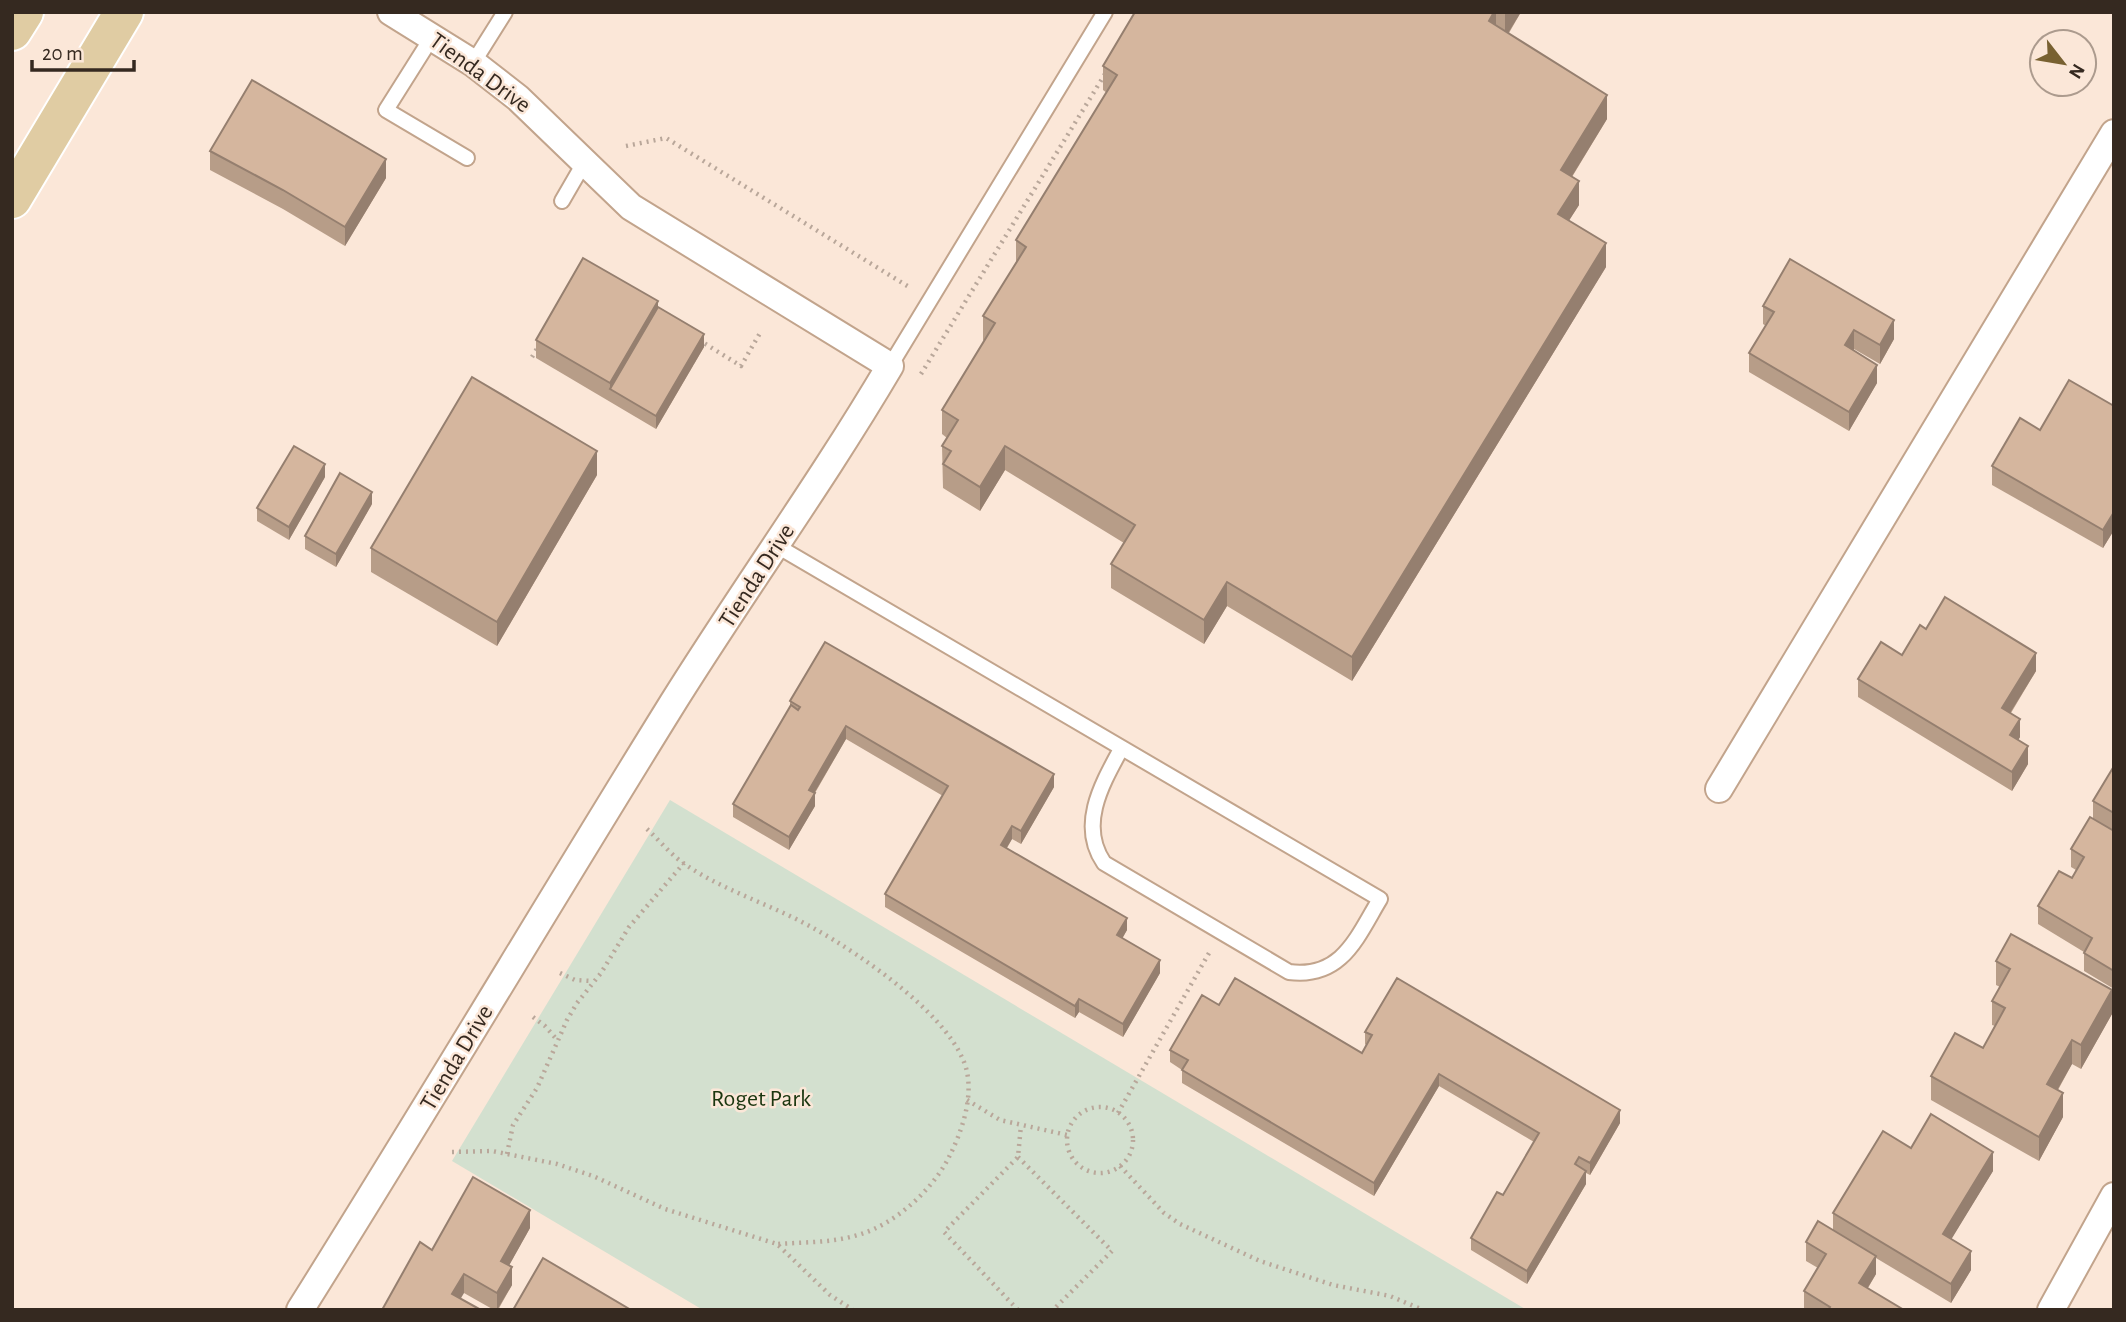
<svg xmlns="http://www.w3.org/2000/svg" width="2126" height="1322" font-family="'Alegreya Sans',sans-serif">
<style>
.green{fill:#d3e0cf}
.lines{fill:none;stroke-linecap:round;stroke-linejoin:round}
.lane-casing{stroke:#c2a48c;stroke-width:18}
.street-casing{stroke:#c2a48c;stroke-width:30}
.primary-casing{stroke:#fff;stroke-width:42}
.path{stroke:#b9a79a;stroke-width:4.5;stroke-dasharray:2 5;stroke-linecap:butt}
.lane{stroke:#fff;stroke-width:14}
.street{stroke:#fff;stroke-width:26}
.primary{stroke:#e0cca3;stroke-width:38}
.wall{fill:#b79d88}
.shaded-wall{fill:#957f6f}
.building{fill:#d5b69e;stroke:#957f6f;stroke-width:2}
.labels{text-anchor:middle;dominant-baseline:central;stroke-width:5;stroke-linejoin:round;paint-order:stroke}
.street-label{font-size:24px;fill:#352920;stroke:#fbe7d8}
.park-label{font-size:24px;fill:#1b360f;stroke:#fbe7d8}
</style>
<rect width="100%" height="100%" fill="#fbe7d8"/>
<polygon class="green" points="670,800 1527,1310 703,1310 452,1161"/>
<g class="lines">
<g class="lane-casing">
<g id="lane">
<polyline points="432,37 386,110 467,158"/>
<polyline points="473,63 505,12"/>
<polyline points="562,201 584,163"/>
<polyline points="890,366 1105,12"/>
<path d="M 777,546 L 1380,899 C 1357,937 1342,979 1289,972 L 1104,863 C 1078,825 1102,784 1121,749"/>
</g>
</g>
<g class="street-casing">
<g id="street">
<polyline points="1719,789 2114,133"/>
<path d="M 300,1310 C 425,1111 545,909 669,709 C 741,593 821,483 890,366 L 631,207 L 518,98 L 473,63 L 391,12"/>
<polyline points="2051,1310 2114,1196"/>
</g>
</g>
<g class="primary-casing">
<g id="primary">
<polyline points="12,31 24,12"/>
<polyline points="12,199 124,12"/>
</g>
</g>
<g class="path">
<polyline points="626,146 666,138 909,287 907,289"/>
<polyline points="699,340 741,366 760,333"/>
<polyline points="532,357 538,347"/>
<polyline points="921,374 1105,74"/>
<path d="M 647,829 C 660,841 672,856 686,865 C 726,892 773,905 815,929 C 860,954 956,1019 967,1072 C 973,1100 961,1134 948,1159 C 931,1191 896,1223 861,1234 C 834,1243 805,1242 777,1244"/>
<polyline points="560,973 575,980 592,981"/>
<polyline points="533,1017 545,1026 558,1041"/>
<polyline points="967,1100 1000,1120 1067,1135"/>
<circle cx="1100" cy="1140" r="33"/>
<polyline points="1118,1113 1209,953"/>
<polyline points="452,1152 492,1151 557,1164 593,1176 665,1209 777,1244 830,1295 853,1310"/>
<polyline points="507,1154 513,1125 537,1088 567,1020 577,1003 601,973 629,927 684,863"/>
<polyline points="1018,1157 1112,1251 1053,1310"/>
<polyline points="1120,1166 1164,1213 1180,1224 1260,1261 1333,1285 1390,1296 1423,1310"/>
<polyline points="1018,1310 944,1232 1018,1157 1021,1125"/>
</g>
<use href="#lane" class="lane"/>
<use href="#street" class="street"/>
<use href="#primary" class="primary"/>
</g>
<g class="wall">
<polygon points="1135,12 1521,12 1509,33 1607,119 1572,177 1579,205 1569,220 1606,267 1352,681 1227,606 1204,644 1111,588 1111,564 1124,543 1005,470 980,511 943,488 942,446 947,438 942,434 942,410 984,341 983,340 983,316 1016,262 1016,240 1107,93 1103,90 1103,66"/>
<polygon points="210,151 386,178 345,246 283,209 210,170"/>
<polygon points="1763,306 1894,339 1880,364 1854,349 1853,350 1877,383 1849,431 1749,372 1749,353 1766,326 1763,324"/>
<polygon points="658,307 704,347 656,429 536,358 536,340"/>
<polygon points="2114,406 2114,530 2103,548 1992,485 1992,466"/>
<polygon points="597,475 497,646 371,572 371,548"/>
<polygon points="325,477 289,540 257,521 257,508"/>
<polygon points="372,504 336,567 305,549 305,536"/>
<polygon points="1926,629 2036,671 2011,713 2020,737 2018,740 2028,764 2012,791 1858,697 1858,679 1902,655"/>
<polygon points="790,701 1054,787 1021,844 1012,839 1007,848 1127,930 1122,938 1160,973 1123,1037 1079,1012 1075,1018 885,907 885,894 943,796 846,739 815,793 815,806 789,850 733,817 733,804 790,707"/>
<polygon points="2114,766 2114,989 2084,971 2084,952 2038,924 2038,906 2072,878 2076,870 2071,867 2071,849 2093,818 2093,801"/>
<polygon points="1996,961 2112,1014 2081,1069 2072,1064 2058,1090 2063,1117 2039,1161 1931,1100 1931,1076 1983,1048 1995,1026 1992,1025 1992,1001 2000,987 1996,985"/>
<polygon points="1219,1005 1362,1053 1366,1045 1365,1044 1365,1032 1620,1123 1590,1175 1586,1173 1586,1184 1527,1284 1471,1250 1471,1238 1503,1195 1534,1142 1439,1086 1374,1196 1182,1083 1182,1070 1170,1062 1170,1050"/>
<polygon points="1911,1148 1993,1171 1951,1239 1971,1270 1951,1303 1876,1258 1876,1274 1868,1288 1904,1310 1804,1310 1804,1291 1818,1268 1806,1261 1806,1242 1833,1230 1833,1213"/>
<polygon points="530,1228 509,1265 512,1285 498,1310 494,1310 464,1293 382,1310 432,1250"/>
</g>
<g class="shaded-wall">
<polygon points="1494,12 1496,12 1496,33 1489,21"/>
<polygon points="1507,12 1521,12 1505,38 1505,14"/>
<polygon points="1607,95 1607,119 1561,194 1561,170"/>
<polygon points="386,159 386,178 345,246 345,227"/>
<polygon points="1579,181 1579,205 1558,238 1558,214"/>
<polygon points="1606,243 1606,267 1352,681 1352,657"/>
<polygon points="658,301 658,320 610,389 610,383"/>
<polygon points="1894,320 1894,339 1880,364 1880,345"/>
<polygon points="1854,330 1854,349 1845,364 1845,345"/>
<polygon points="704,334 704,347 656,429 656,416"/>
<polygon points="1877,365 1877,383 1849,431 1849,412"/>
<polygon points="1005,446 1005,470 980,511 980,487"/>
<polygon points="597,451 597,475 497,646 497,622"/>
<polygon points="325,464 325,477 289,540 289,527"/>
<polygon points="372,492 372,504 336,567 336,554"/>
<polygon points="2114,512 2114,530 2103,548 2103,530"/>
<polygon points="1227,582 1227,606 1204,644 1204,620"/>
<polygon points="2036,653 2036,671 2002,726 2002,708"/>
<polygon points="2020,719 2020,737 2010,754 2010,735"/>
<polygon points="846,726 846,739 809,802 809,790"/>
<polygon points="2028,746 2028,764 2012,791 2012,772"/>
<polygon points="1054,774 1054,787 1021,844 1021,831"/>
<polygon points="815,793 815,806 789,850 789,837"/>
<polygon points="1012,826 1012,839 1001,857 1001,845"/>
<polygon points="1127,918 1127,930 1117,948 1117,935"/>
<polygon points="1160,960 1160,973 1123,1037 1123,1024"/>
<polygon points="2112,990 2112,1014 2081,1069 2081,1045"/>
<polygon points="1079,999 1079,1012 1075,1018 1075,1006"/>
<polygon points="2072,1040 2072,1064 2047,1108 2047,1084"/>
<polygon points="1439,1074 1439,1086 1374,1196 1374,1183"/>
<polygon points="2063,1093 2063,1117 2039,1161 2039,1137"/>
<polygon points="1620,1110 1620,1123 1590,1175 1590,1163"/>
<polygon points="1993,1152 1993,1171 1943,1253 1943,1234"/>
<polygon points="1586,1171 1586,1184 1527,1284 1527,1271"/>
<polygon points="530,1210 530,1228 501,1280 501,1261"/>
<polygon points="1971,1251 1971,1270 1951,1303 1951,1284"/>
<polygon points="1876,1256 1876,1274 1859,1302 1859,1283"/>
<polygon points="512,1267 512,1285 497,1310 497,1293"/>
<polygon points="464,1274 464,1293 454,1310 452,1294"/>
</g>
<g class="building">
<polygon points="1135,12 1494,12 1489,21 1607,95 1561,170 1579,181 1558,214 1606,243 1352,657 1227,582 1204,620 1111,564 1135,525 1005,446 980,487 943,464 951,451 942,446 958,420 942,410 995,323 983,316 1026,247 1016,240 1117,75 1103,66"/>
<polygon points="252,80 386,159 345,227 283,190 210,151"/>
<polygon points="583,258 658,301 610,383 536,340"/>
<polygon points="1790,259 1894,320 1880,345 1854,330 1845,345 1877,365 1849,412 1749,353 1774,312 1763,306"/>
<polygon points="658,307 704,334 656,416 610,389"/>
<polygon points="472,377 597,451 497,622 371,548"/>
<polygon points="2069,380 2114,406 2114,512 2103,530 1992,466 2020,418 2040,430"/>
<polygon points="294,446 325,464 289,527 257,508"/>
<polygon points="340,473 372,492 336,554 305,536"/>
<polygon points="1945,597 2036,653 2002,708 2020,719 2010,735 2028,746 2012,772 1858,679 1881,642 1902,655 1920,625 1926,629"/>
<polygon points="825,642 1054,774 1021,831 1012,826 1001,845 1127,918 1117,935 1160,960 1123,1024 1079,999 1075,1006 885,894 948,786 846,726 809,790 815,793 789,837 733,804 791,705 798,710 800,707 790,701"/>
<polygon points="2114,766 2114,813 2093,801"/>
<polygon points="2090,817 2114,831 2114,971 2084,953 2092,938 2038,906 2059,871 2072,878 2084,857 2071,849"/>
<polygon points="2011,934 2112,990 2081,1045 2072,1040 2047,1084 2063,1093 2039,1137 1931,1076 1955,1033 1983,1048 2005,1008 1992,1001 2010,969 1996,961"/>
<polygon points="1235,978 1362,1053 1372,1035 1365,1032 1397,978 1620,1110 1590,1163 1579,1157 1575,1164 1586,1171 1527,1271 1471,1238 1497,1192 1503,1195 1539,1133 1439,1074 1374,1183 1182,1070 1188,1060 1170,1050 1202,995 1219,1005"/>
<polygon points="1931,1114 1993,1152 1943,1234 1971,1251 1951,1284 1833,1213 1883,1131 1911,1148"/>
<polygon points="473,1177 530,1210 501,1261 512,1267 497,1293 464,1274 452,1294 481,1310 382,1310 420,1242 432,1250"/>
<polygon points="1818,1221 1876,1256 1859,1283 1904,1310 1828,1310 1830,1307 1804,1291 1826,1254 1806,1242"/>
<polygon points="543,1258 631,1310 513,1310"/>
</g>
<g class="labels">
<g class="street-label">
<text transform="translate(480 73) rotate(36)">Tienda Drive</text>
<text transform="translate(757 576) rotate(-57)">Tienda Drive</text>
<text transform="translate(457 1058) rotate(-59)">Tienda Drive</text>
</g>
<g class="park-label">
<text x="761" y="1099">Roget Park</text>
</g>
</g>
<rect width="2126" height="1322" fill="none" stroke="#352920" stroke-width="28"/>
<g transform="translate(2063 63) rotate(121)"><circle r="33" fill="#fbe7d8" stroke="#ac9b8e" stroke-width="2"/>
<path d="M0-5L12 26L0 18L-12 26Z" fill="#786131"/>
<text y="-10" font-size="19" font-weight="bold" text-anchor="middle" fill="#352920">N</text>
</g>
<path d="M32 60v10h102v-10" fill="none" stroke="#352920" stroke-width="3.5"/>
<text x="42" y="60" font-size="21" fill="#352920" stroke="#fbe7d8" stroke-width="5" paint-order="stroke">20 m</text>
</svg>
